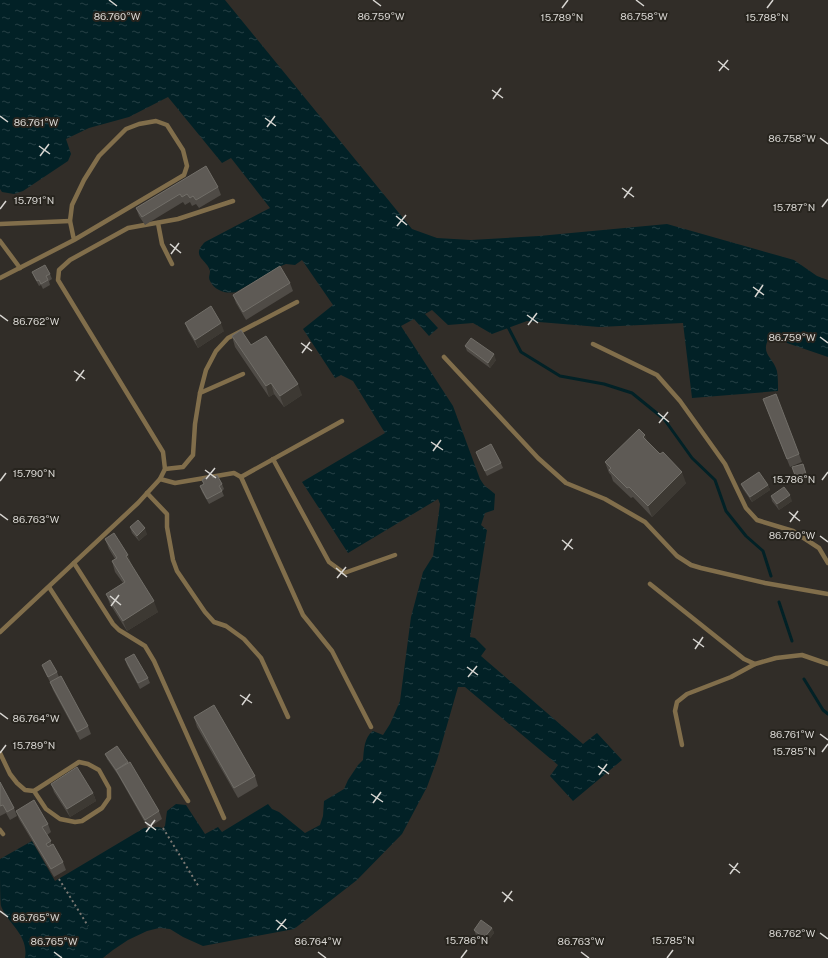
<svg xmlns="http://www.w3.org/2000/svg" width="828" height="958" font-family="'Public Sans',sans-serif">
<style>
.water{fill:url(#water-ripples)}
.lines{fill:none;stroke-linecap:round;stroke-linejoin:round}
.stream{stroke:#022126;stroke-width:3}
.path{stroke:#7b7873;stroke-width:2;stroke-dasharray:2 3;stroke-linecap:butt}
.service{stroke:#816e4b;stroke-width:4.5}
.wall{fill:#4f4b46}
.shaded-wall{fill:#3d3933}
.building{fill:#5e5a55;stroke:#716e68}
.ticks{fill:none;stroke:#d8d6d2;stroke-width:1.5}
.ticks-label{font-size:10px;text-anchor:middle;fill:#d8d6d2;stroke:#27241e;stroke-width:4;stroke-linejoin:round;paint-order:stroke}
</style>
<defs>
<pattern id="water-ripples" width="26" height="14" patternUnits="userSpaceOnUse"><rect width="26" height="14" fill="#022126"/><path d="M2 4q2-2 4 0t4 0M15 11q2-2 4 0t4 0" fill="none" stroke="#264045"/></pattern>
</defs>
<rect width="100%" height="100%" fill="#312d28"/>
<path class="water" d="M 0,0 L 225,0 L 412,229 L 437,238 L 471,240 L 539,236 L 667,224 L 794,260 L 817,276 L 828,280 L 828,357 L 787,343 L 778,338 L 769,338 C 760,354 773,357 777,371 C 778,377 778,384 778,391 L 692,398 L 683,323 L 599,327 L 527,321 L 492,334 L 473,323 L 448,325 L 432,310 L 425,314 L 438,328 L 429,336 L 414,319 L 401,326 L 453,406 L 480,479 L 484,485 L 495,494 L 494,510 L 485,513 L 481,525 L 487,530 L 470,637 L 475,638 L 486,649 L 481,656 L 583,744 L 597,733 L 622,760 L 573,801 L 550,776 L 558,765 L 465,687 L 458,687 L 437,760 L 427,787 L 402,834 L 357,880 L 294,929 L 203,946 L 183,937 L 170,929 L 159,928 L 147,931 L 128,940 L 113,950 L 103,958 L 25,958 C 29,935 8,924 1,906 C 0,899 0,868 0,859 L 32,841 L 55,881 L 144,828 L 158,827 L 163,828 L 165,826 L 167,811 L 176,804 L 186,805 L 205,834 L 218,827 L 222,832 L 268,804 L 272,809 L 279,812 L 305,833 L 320,825 L 323,816 L 324,801 L 344,789 L 348,780 L 358,765 L 363,760 C 364,750 364,737 373,731 L 383,735 L 390,724 L 400,701 L 411,617 L 423,572 L 433,556 L 440,504 L 438,499 L 348,553 L 302,482 L 385,433 L 353,381 L 341,375 L 335,378 L 303,329 L 333,305 L 302,260 L 295,265 L 286,264 L 281,266 L 236,292 C 226,294 215,291 210,281 C 208,277 210,275 210,271 C 207,259 190,257 205,242 L 270,208 L 231,158 L 222,163 L 168,97 L 129,117 L 89,128 L 66,139 L 71,154 L 68,161 L 23,191 L 14,194 L 2,192 L 0,189 Z"/>
<g class="lines">
<g class="stream">
<polyline points="507,325 521,352 560,376 604,384 632,393 664,419 692,458 715,480 726,511 746,536 763,551 771,576"/>
<polyline points="779,602 792,641"/>
<polyline points="804,679 823,710 828,714"/>
</g>
<g class="path">
<polyline points="163,828 199,887"/>
<polyline points="59,879 88,926"/>
</g>
<g class="service">
<polyline points="158,223 162,244 172,264"/>
<polyline points="0,224 70,221"/>
<polyline points="0,241 20,268"/>
<polyline points="0,278 74,240 184,175 187,166 183,150 167,125 156,121 139,124 126,129 99,156 84,180 72,205 70,221 74,240"/>
<polyline points="593,344 657,375 680,401 725,464 746,508 757,520 793,531 819,548 828,563"/>
<polyline points="444,357 538,458 566,483 605,499 645,522 677,556 691,565 701,568 765,583 828,594"/>
<polyline points="200,393 243,374"/>
<polyline points="273,459 329,562 344,573 395,555"/>
<polyline points="165,469 183,467 193,455 195,424 200,393 206,370 216,351 228,338 297,302"/>
<polyline points="241,477 342,421"/>
<polyline points="160,479 175,483 234,473 241,477 303,615 332,651 371,727"/>
<polyline points="147,493 167,514 167,527 173,560 177,571 205,612 214,622 226,626 244,639 261,658 288,717"/>
<polyline points="74,563 113,624 119,630 145,646 154,661 224,818"/>
<polyline points="650,584 744,659 755,664 776,658 802,655 828,664"/>
<polyline points="49,587 188,801"/>
<polyline points="0,632 138,503 160,479 165,469 163,452 58,280 59,270 70,260 128,228 178,219 233,201"/>
<polyline points="682,745 675,711 677,702 687,694 731,677 755,664"/>
<polyline points="0,753 10,774 17,783 25,790 34,791 79,762 88,764 99,770 109,788 109,798 102,808 82,821 75,822 60,819 46,809 34,791"/>
<polyline points="0,830 3,834"/>
</g>
</g>
<g class="wall">
<polygon points="206,166 218,187 221,195 199,208 196,204 192,206 190,202 185,205 183,202 145,225 139,216 136,208"/>
<polygon points="32,272 50,274 52,279 49,281 50,285 43,289 41,285 39,286 34,277"/>
<polygon points="290,283 293,291 246,320 236,303 233,295"/>
<polygon points="185,323 224,331 198,348 188,331"/>
<polygon points="232,336 251,345 302,395 284,407 274,394 269,397 235,347"/>
<polygon points="465,346 496,360 490,368 467,351"/>
<polygon points="766,407 799,454 802,462 790,467"/>
<polygon points="647,442 686,483 652,517 633,497 631,498 613,481 611,475 609,473 605,462"/>
<polygon points="476,452 501,463 503,468 487,476 478,458"/>
<polygon points="803,464 808,479 798,483 792,467"/>
<polygon points="213,478 222,484 224,489 222,491 224,496 209,504 202,492 200,486 204,485 202,480"/>
<polygon points="741,484 768,485 770,490 752,502 743,489"/>
<polygon points="771,496 792,501 779,510 772,501"/>
<polygon points="130,527 147,534 139,541 132,533"/>
<polygon points="105,539 128,555 131,565 158,612 127,631 110,604 106,594 123,583 115,572 112,561 115,559 109,549"/>
<polygon points="125,659 148,678 150,683 140,689 127,665"/>
<polygon points="42,665 57,672 59,677 88,726 91,734 80,740 53,690 50,682 44,670"/>
<polygon points="194,717 255,776 258,786 238,798 197,727"/>
<polygon points="105,754 128,763 159,811 162,819 148,828 118,775 107,759"/>
<polygon points="0,782 14,808 17,816 10,820 6,813 0,816"/>
<polygon points="51,784 93,793 96,801 70,817 54,792"/>
<polygon points="16,811 48,824 51,832 47,835 52,845 63,862 66,870 54,877 19,819"/>
<polygon points="492,928 494,933 486,943 476,935 474,930"/>
</g>
<g class="shaded-wall">
<polygon points="221,323 224,331 198,348 195,340"/>
<polygon points="494,354 496,360 490,368 488,363"/>
<polygon points="271,383 274,394 269,397 266,386"/>
<polygon points="298,384 302,395 284,407 280,396"/>
<polygon points="645,435 649,446 643,437"/>
<polygon points="682,472 686,483 652,517 648,506"/>
<polygon points="768,485 770,490 752,502 750,497"/>
<polygon points="790,495 792,501 779,510 777,504"/>
<polygon points="145,528 147,534 139,541 137,536"/>
<polygon points="128,555 132,565 129,567 126,556"/>
<polygon points="154,601 158,612 127,631 123,621"/>
<polygon points="93,793 96,801 70,817 67,809"/>
<polygon points="492,928 494,933 486,943 484,938"/>
</g>
<g class="building">
<polygon points="206,166 218,187 196,200 193,196 190,198 187,194 182,197 180,194 142,217 136,208"/>
<polygon points="45,265 50,274 46,276 48,280 41,284 39,280 37,281 32,272"/>
<polygon points="280,266 290,283 243,312 233,295"/>
<polygon points="211,306 221,323 195,340 185,323"/>
<polygon points="241,330 251,345 266,336 298,384 280,396 271,383 266,386 232,336"/>
<polygon points="471,338 494,354 488,363 465,346"/>
<polygon points="776,394 799,454 787,459 763,399"/>
<polygon points="639,429 645,435 643,437 660,454 663,452 682,472 648,506 629,487 627,488 609,470 611,468 605,462"/>
<polygon points="491,444 501,463 485,471 476,452"/>
<polygon points="803,464 806,474 796,478 792,467"/>
<polygon points="759,472 768,485 750,497 741,484"/>
<polygon points="211,474 213,478 217,475 222,484 219,486 222,491 207,499 200,486 204,484 202,480"/>
<polygon points="784,487 790,495 777,504 771,496"/>
<polygon points="138,520 145,528 137,536 130,527"/>
<polygon points="114,533 128,555 126,556 154,601 123,621 106,594 125,582 112,561 117,558 105,539"/>
<polygon points="134,654 148,678 138,683 125,659"/>
<polygon points="50,660 57,672 48,677 42,665"/>
<polygon points="61,676 88,726 77,732 50,682"/>
<polygon points="214,705 255,776 234,788 194,717"/>
<polygon points="117,746 128,762 116,770 105,754"/>
<polygon points="130,762 159,811 145,820 116,770"/>
<polygon points="77,767 93,793 67,809 51,784"/>
<polygon points="0,782 14,808 7,812 3,805 0,806"/>
<polygon points="34,800 48,824 42,827 51,841 46,844 48,847 53,844 63,862 51,869 16,811"/>
<polygon points="481,920 492,928 484,938 474,930"/>
</g>
<path class="ticks" d="M 109,0 L 117,6M 373,0 L 381,6M 636,0 L 644,6M 562,8 L 568,0M 767,8 L 773,0M 718,61 L 729,70M 719,71 L 728,60M 492,90 L 503,98M 493,99 L 501,88M 0,116 L 8,122M 265,118 L 276,126M 267,127 L 275,116M 820,138 L 828,144M 39,146 L 50,154M 40,156 L 49,144M 622,188 L 634,197M 624,198 L 632,187M 822,207 L 828,199M 0,209 L 6,201M 396,216 L 407,225M 397,226 L 406,215M 170,244 L 181,253M 171,254 L 179,243M 753,287 L 764,295M 755,297 L 763,285M 0,315 L 8,321M 527,315 L 538,323M 528,325 L 537,313M 820,337 L 828,343M 301,343 L 312,351M 302,353 L 310,342M 74,371 L 85,379M 76,381 L 84,370M 658,413 L 669,422M 659,423 L 668,412M 431,442 L 443,450M 433,451 L 441,440M 205,470 L 216,478M 206,479 L 215,468M 822,480 L 828,472M 0,481 L 6,473M 789,512 L 800,521M 0,514 L 8,520M 790,522 L 798,511M 820,536 L 828,542M 562,540 L 573,549M 564,550 L 572,539M 336,568 L 347,577M 337,578 L 346,567M 110,596 L 121,605M 111,606 L 119,595M 693,639 L 704,647M 695,649 L 703,637M 467,667 L 478,675M 468,677 L 477,666M 240,695 L 252,703M 242,705 L 250,694M 0,713 L 8,719M 820,734 L 828,740M 822,752 L 828,744M 0,753 L 6,745M 598,766 L 609,774M 599,775 L 607,764M 371,794 L 383,802M 373,803 L 381,792M 145,822 L 156,830M 146,832 L 155,820M 729,864 L 740,873M 730,874 L 738,863M 502,892 L 513,901M 504,902 L 512,891M 0,911 L 8,917M 276,920 L 287,929M 277,930 L 286,919M 820,933 L 828,939M 54,952 L 62,958M 318,952 L 326,958M 581,952 L 589,958M 461,958 L 467,950M 667,958 L 673,950"/>
<g class="ticks-label">
<text x="117" y="20">86.760°W</text>
<text x="381" y="20">86.759°W</text>
<text x="644" y="20">86.758°W</text>
<text x="562" y="21">15.789°N</text>
<text x="767" y="21">15.788°N</text>
<text x="36" y="126">86.761°W</text>
<text x="792" y="142">86.758°W</text>
<text x="34" y="204">15.791°N</text>
<text x="794" y="211">15.787°N</text>
<text x="36" y="325">86.762°W</text>
<text x="792" y="341">86.759°W</text>
<text x="34" y="477">15.790°N</text>
<text x="794" y="483">15.786°N</text>
<text x="36" y="523">86.763°W</text>
<text x="792" y="539">86.760°W</text>
<text x="36" y="722">86.764°W</text>
<text x="792" y="738">86.761°W</text>
<text x="34" y="749">15.789°N</text>
<text x="794" y="755">15.785°N</text>
<text x="36" y="921">86.765°W</text>
<text x="792" y="937">86.762°W</text>
<text x="467" y="944">15.786°N</text>
<text x="673" y="944">15.785°N</text>
<text x="54" y="945">86.765°W</text>
<text x="318" y="945">86.764°W</text>
<text x="581" y="945">86.763°W</text>
</g>
</svg>
